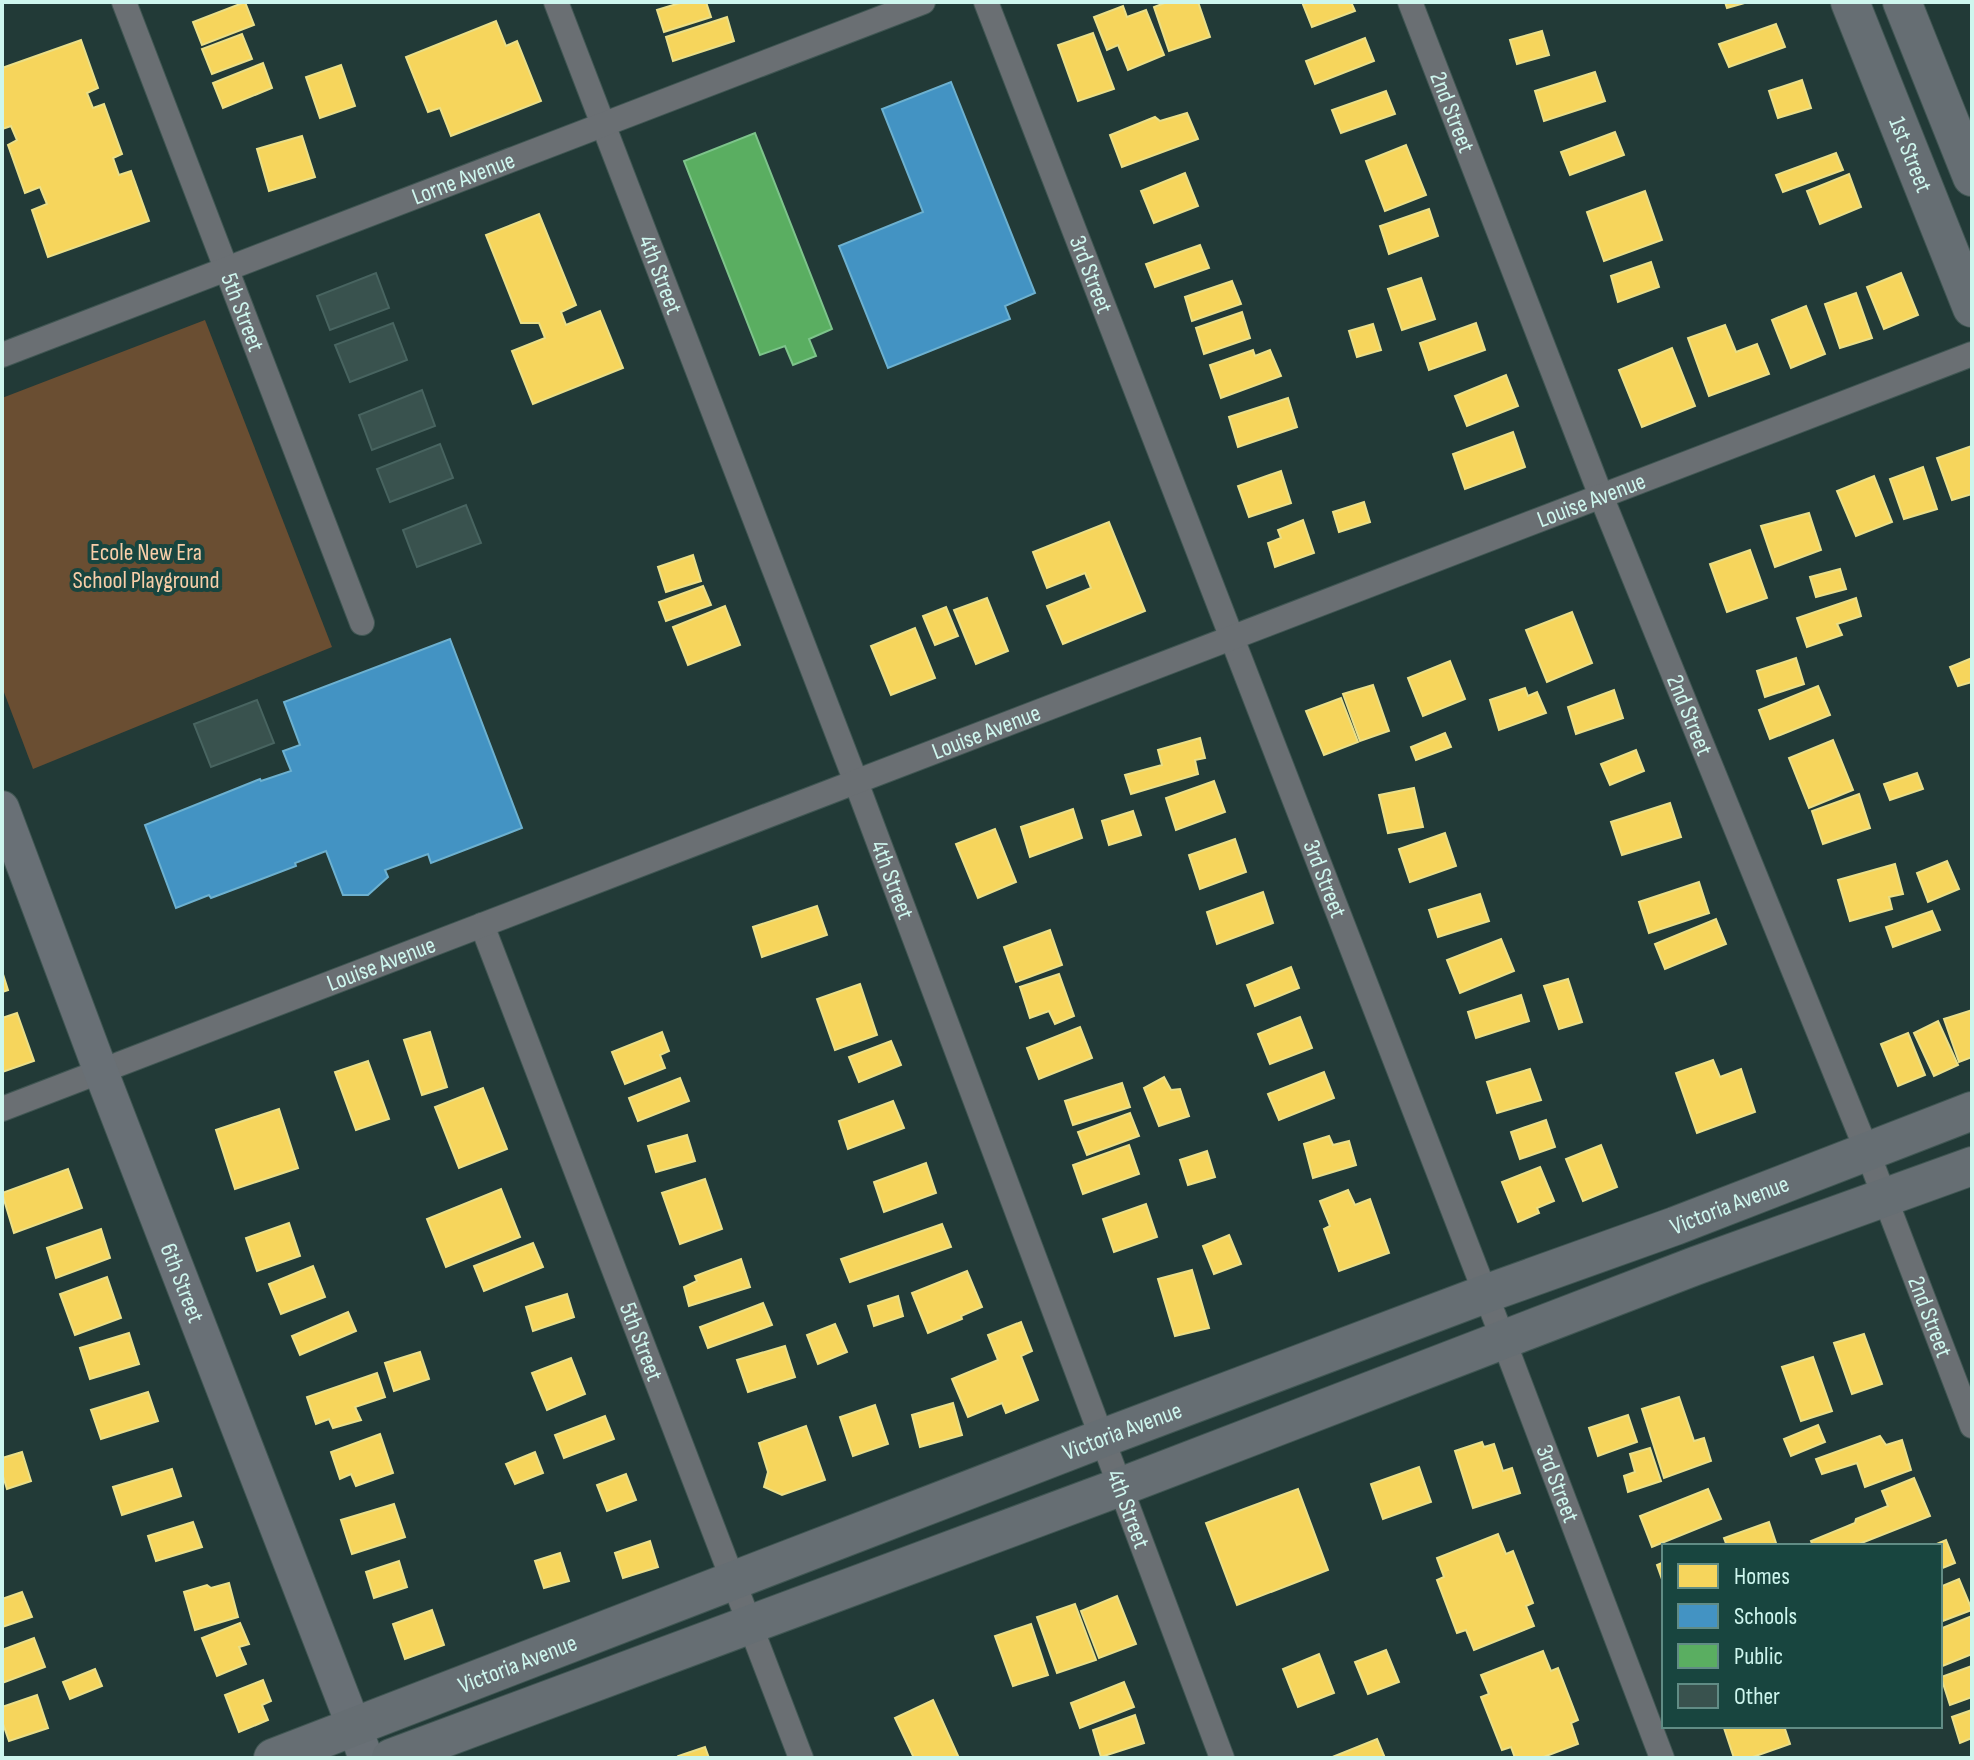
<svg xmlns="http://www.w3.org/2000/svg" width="1974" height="1760" font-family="'Sofia Sans Condensed',sans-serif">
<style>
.green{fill:#6a4e32}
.homes{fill:#f6d55c;stroke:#eadf88;stroke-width:2}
.schools{fill:#4393c3;stroke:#6db1d0;stroke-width:2}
.public{fill:#5aae61;stroke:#7dc48b;stroke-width:2}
.building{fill:#39524e;stroke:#486460;stroke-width:2}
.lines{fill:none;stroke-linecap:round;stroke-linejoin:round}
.street-casing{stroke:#405653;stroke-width:26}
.secondary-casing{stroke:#405653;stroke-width:36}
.primary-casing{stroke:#405653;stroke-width:40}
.street{stroke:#6a6f73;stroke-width:24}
.secondary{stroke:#697076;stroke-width:34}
.primary{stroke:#666e73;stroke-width:38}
.labels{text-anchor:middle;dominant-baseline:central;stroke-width:8;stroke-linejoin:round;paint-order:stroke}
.street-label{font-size:24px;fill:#cef6ee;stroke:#18453f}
.park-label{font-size:24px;fill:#f8cea9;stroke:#18453f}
</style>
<rect width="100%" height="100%" fill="#223a37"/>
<polygon class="green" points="205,320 332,647 33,769 2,687 2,398"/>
<g class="homes">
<polygon points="245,2 254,25 202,45 193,22"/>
<polygon points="683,2 706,2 711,17 664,32 657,10"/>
<polygon points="1167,2 1198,2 1210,37 1169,51 1154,7"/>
<polygon points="1302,2 1351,2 1355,11 1312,27"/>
<polygon points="1725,2 1748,2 1727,8"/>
<polygon points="1123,6 1127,17 1146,10 1164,55 1128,70 1118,45 1107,50 1094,17"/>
<polygon points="727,17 734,41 673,61 666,37"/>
<polygon points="496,21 506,46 517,41 541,101 451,136 440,108 428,112 406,57"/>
<polygon points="1776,24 1785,47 1729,67 1719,44"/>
<polygon points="1542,31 1549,55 1517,64 1510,40"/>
<polygon points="1093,33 1114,89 1078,101 1058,45"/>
<polygon points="242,34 252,59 212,74 202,49"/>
<polygon points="1365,38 1374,61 1315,84 1306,61"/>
<polygon points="81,40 98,88 87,93 93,108 104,104 122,154 113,158 119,175 131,171 149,221 48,257 32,210 47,204 40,187 25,193 8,145 17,140 11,126 2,129 2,68"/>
<polygon points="263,63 272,88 223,108 213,83"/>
<polygon points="341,65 355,106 320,118 306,77"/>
<polygon points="1595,72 1605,101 1544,121 1535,91"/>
<polygon points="1802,80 1811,108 1778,118 1769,91"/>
<polygon points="1386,91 1395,114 1341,133 1332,110"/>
<polygon points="1187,113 1198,139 1122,167 1110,135 1155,117 1160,121"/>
<polygon points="1615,132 1624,155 1570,175 1561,152"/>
<polygon points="302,136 315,177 269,191 257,149"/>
<polygon points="1406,145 1426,195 1385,211 1366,161"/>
<polygon points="1836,153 1843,170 1783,192 1776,175"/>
<polygon points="1185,173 1198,206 1154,223 1141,191"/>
<polygon points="1849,174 1861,207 1820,224 1807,191"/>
<polygon points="1645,191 1662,240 1604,261 1587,212"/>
<polygon points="1429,209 1438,236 1389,254 1380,226"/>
<polygon points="539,214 576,305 561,312 566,325 600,311 623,368 533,404 512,351 545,338 539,323 521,323 486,235"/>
<polygon points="1200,245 1209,268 1155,287 1146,264"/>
<polygon points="1651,262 1659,287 1618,302 1611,276"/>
<polygon points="1901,273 1918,315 1884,329 1867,287"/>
<polygon points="1421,278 1435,319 1402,330 1388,289"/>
<polygon points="1232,281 1241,304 1192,321 1185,297"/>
<polygon points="1856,293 1872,338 1840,348 1825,304"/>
<polygon points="1806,306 1825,354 1791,368 1772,320"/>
<polygon points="1242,312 1250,338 1204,354 1196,328"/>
<polygon points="1476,323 1485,350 1429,370 1420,343"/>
<polygon points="1373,324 1381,350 1357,357 1349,331"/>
<polygon points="1725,325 1736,352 1757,344 1769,374 1709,396 1688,338"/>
<polygon points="1672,348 1695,406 1642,427 1619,370"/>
<polygon points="1253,350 1255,356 1270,350 1281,376 1221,398 1210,365"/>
<polygon points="1506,375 1518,406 1467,426 1455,396"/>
<polygon points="1288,398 1297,427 1238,447 1229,417"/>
<polygon points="1513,432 1525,467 1465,489 1453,454"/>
<polygon points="1972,446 1972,494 1952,500 1937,458"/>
<polygon points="1923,467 1937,509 1904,519 1890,479"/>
<polygon points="1281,471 1291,503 1249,517 1238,486"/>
<polygon points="1874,476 1892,522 1856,536 1837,491"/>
<polygon points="1364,502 1370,522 1339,532 1333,512"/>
<polygon points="1809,513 1821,550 1775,567 1761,526"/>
<polygon points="1303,520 1314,553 1275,567 1268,543 1281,538 1278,530"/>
<polygon points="1109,522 1145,611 1063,644 1047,606 1091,588 1085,573 1047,588 1033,552"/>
<polygon points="1750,550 1767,598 1727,612 1710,564"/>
<polygon points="693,555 701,581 666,592 658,567"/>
<polygon points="1840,569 1846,589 1816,597 1810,577"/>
<polygon points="703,586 711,605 666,621 659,602"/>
<polygon points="987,598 1008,651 976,664 954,610"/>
<polygon points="1856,598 1861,616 1837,624 1842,635 1807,647 1797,618"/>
<polygon points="725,606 740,645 688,665 673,627"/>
<polygon points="946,607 958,636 935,645 923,616"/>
<polygon points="1572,612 1592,663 1547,682 1526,630"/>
<polygon points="915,628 935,678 891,695 871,646"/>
<polygon points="1796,658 1804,684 1765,697 1757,671"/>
<polygon points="1972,658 1972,682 1958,686 1950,667"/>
<polygon points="1450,661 1465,699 1423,716 1408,678"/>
<polygon points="1373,685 1389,731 1360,741 1343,694"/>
<polygon points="1818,686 1830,715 1770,739 1759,710"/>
<polygon points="1525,688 1528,696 1537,692 1546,713 1499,730 1490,700"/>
<polygon points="1614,690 1623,718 1576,734 1568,707"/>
<polygon points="1341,698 1358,742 1324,755 1306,711"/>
<polygon points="1445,733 1451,747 1416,760 1411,747"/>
<polygon points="1200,738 1205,758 1195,760 1198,774 1131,794 1125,775 1162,765 1158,750"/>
<polygon points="1833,740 1853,790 1809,808 1789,758"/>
<polygon points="1636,750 1644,771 1610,785 1601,764"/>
<polygon points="1917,773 1923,789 1890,800 1884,784"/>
<polygon points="1214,781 1225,812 1176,830 1166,798"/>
<polygon points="1414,788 1423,827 1388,833 1379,795"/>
<polygon points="1859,794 1870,828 1823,844 1812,811"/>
<polygon points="1670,803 1681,837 1622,855 1611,822"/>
<polygon points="1073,809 1082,838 1030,857 1021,827"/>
<polygon points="1133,811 1141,835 1109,845 1102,821"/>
<polygon points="995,829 1016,882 978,898 956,844"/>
<polygon points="1445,833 1456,866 1410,882 1399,849"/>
<polygon points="1235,839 1246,872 1200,889 1189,855"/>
<polygon points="1947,861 1959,889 1928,902 1917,873"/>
<polygon points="1895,864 1903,894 1889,897 1892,909 1850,921 1838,880"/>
<polygon points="1699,882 1709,913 1649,933 1639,902"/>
<polygon points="1263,892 1273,923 1217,944 1207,912"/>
<polygon points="1480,894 1489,921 1438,937 1429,910"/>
<polygon points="817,906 827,935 762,957 753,927"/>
<polygon points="1932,911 1940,930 1893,947 1886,927"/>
<polygon points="1716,919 1726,944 1665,969 1655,944"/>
<polygon points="1050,930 1062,965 1016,982 1004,947"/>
<polygon points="1501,939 1514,971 1460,993 1447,960"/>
<polygon points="1291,967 1299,988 1255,1006 1247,985"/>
<polygon points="2,971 8,990 2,992"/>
<polygon points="1059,974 1074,1016 1055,1024 1049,1011 1030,1018 1020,987"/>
<polygon points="1568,979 1582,1022 1559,1029 1544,986"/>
<polygon points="860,984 877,1035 835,1050 817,999"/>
<polygon points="1521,995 1529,1021 1476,1038 1468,1012"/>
<polygon points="1972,1010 1972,1057 1959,1062 1944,1019"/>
<polygon points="17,1013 34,1061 2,1072 2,1018"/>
<polygon points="1300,1017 1312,1048 1270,1064 1258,1034"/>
<polygon points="1938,1021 1958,1065 1934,1076 1914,1033"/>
<polygon points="1080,1027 1092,1058 1039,1079 1027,1048"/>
<polygon points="430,1032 447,1087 422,1095 404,1040"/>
<polygon points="662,1032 669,1051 660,1055 665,1068 625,1084 612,1052"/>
<polygon points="1908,1033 1925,1075 1898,1086 1881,1044"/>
<polygon points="891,1041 901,1065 859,1082 849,1057"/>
<polygon points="1713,1060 1720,1077 1741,1069 1755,1112 1697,1133 1676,1073"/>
<polygon points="368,1061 389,1119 356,1130 335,1072"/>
<polygon points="1530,1069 1541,1100 1497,1113 1487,1082"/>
<polygon points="1324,1072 1334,1098 1279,1120 1268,1094"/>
<polygon points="1164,1077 1171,1090 1180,1089 1189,1116 1159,1126 1144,1088"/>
<polygon points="680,1078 689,1101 638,1121 629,1098"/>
<polygon points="1122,1083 1130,1107 1073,1125 1065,1101"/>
<polygon points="483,1088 507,1149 459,1168 435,1107"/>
<polygon points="893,1101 904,1128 848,1149 839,1121"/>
<polygon points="279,1109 298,1168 235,1189 216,1130"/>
<polygon points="1130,1113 1139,1136 1087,1155 1078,1132"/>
<polygon points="1546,1120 1555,1147 1520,1159 1511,1132"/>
<polygon points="687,1135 695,1161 656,1172 648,1146"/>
<polygon points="1329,1136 1333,1145 1349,1141 1356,1165 1313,1178 1304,1144"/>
<polygon points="1129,1145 1139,1174 1083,1194 1073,1165"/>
<polygon points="1601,1145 1617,1187 1583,1201 1566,1159"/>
<polygon points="1207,1151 1215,1177 1188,1185 1180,1160"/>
<polygon points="926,1163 936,1193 884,1212 874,1182"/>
<polygon points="1540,1167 1554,1201 1537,1208 1539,1213 1518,1222 1502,1182"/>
<polygon points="68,1169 82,1208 14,1233 2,1193"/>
<polygon points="705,1179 722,1229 680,1244 662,1193"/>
<polygon points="501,1189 520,1237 446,1267 427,1219"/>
<polygon points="1348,1190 1355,1205 1370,1199 1389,1253 1339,1271 1324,1229 1330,1226 1320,1201"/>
<polygon points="1146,1204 1157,1237 1114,1252 1103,1219"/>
<polygon points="289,1223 300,1256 257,1271 246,1238"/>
<polygon points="942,1224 951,1247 850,1282 841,1259"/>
<polygon points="101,1229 110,1258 56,1278 47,1248"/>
<polygon points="1229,1235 1241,1264 1214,1274 1203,1246"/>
<polygon points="533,1243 543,1267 484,1291 474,1266"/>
<polygon points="741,1259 750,1287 689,1306 684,1287 697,1281 695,1276"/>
<polygon points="313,1266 325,1297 281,1314 269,1284"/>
<polygon points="1192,1270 1209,1328 1175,1336 1158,1279"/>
<polygon points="967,1271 982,1307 961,1316 962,1319 928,1333 912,1293"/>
<polygon points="107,1277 121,1318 75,1335 60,1294"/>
<polygon points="567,1294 574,1317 533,1331 526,1307"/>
<polygon points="898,1296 903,1316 874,1326 868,1306"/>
<polygon points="763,1303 772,1325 708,1348 700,1327"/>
<polygon points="348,1312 356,1331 300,1355 292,1336"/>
<polygon points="1021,1322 1032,1351 1021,1356 1038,1400 1006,1413 1002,1403 968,1417 952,1379 998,1360 988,1335"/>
<polygon points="835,1324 847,1352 818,1364 807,1335"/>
<polygon points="129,1333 139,1364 90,1379 80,1348"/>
<polygon points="1864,1334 1882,1384 1852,1394 1834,1343"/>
<polygon points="785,1346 795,1377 748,1392 737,1360"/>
<polygon points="420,1352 429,1379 394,1391 385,1363"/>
<polygon points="1813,1357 1832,1411 1801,1421 1782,1367"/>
<polygon points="571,1358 585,1394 547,1410 532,1373"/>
<polygon points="377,1373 385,1397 355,1407 361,1420 333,1428 329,1419 316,1424 307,1397"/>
<polygon points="148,1392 158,1421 101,1439 91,1410"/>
<polygon points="1679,1397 1694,1441 1704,1438 1711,1461 1664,1478 1642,1409"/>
<polygon points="953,1403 962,1435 920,1447 912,1415"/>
<polygon points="875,1405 888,1444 853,1456 840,1417"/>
<polygon points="1628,1415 1637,1442 1598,1456 1589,1428"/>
<polygon points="605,1416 614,1439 564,1458 555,1435"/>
<polygon points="1818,1425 1825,1442 1791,1456 1784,1439"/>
<polygon points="806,1426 825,1480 782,1495 764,1487 768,1472 759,1443"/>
<polygon points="380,1434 393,1473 356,1486 351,1474 340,1479 331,1452"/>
<polygon points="1880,1436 1886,1445 1902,1440 1911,1470 1865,1487 1857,1463 1822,1474 1816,1459"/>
<polygon points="1482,1442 1484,1447 1494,1444 1503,1471 1512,1468 1520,1493 1473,1508 1455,1451"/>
<polygon points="1650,1448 1661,1481 1628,1492 1624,1476 1635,1472 1630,1454"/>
<polygon points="22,1452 31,1481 7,1489 2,1473 2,1458"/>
<polygon points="535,1452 543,1473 515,1484 506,1464"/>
<polygon points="1419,1467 1431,1502 1383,1519 1371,1484"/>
<polygon points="172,1469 181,1496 122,1515 113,1487"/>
<polygon points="626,1474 636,1500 607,1511 597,1485"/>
<polygon points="1914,1478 1930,1516 1854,1546 1813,1546 1811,1541 1855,1523 1856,1519 1888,1506 1882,1491"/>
<polygon points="1298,1489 1328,1570 1237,1605 1206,1523"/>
<polygon points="1708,1489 1721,1519 1652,1547 1640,1516"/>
<polygon points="394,1504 405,1537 352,1554 341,1520"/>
<polygon points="193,1522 202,1547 156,1561 148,1536"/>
<polygon points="1769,1522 1777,1546 1727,1546 1724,1538"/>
<polygon points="1498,1534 1506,1554 1513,1551 1533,1603 1526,1606 1534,1626 1474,1650 1466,1630 1457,1633 1437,1580 1444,1577 1437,1558"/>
<polygon points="1946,1540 1955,1563 1940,1569 1940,1546 1932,1546"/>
<polygon points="650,1541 658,1567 623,1578 615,1553"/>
<polygon points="560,1553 569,1581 544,1588 535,1561"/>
<polygon points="399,1561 407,1587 374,1598 366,1572"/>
<polygon points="1664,1562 1664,1585 1657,1565"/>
<polygon points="1959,1579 1972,1610 1940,1622 1940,1587"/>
<polygon points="229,1583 238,1617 195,1630 184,1592 207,1585 211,1588"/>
<polygon points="22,1592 32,1617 2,1627 2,1599"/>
<polygon points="1117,1596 1136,1644 1099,1658 1081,1611"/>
<polygon points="1075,1604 1096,1660 1057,1673 1037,1617"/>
<polygon points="432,1610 444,1645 405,1659 393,1624"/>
<polygon points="1972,1616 1972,1654 1940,1667 1940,1629"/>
<polygon points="240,1623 249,1644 239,1647 246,1664 217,1676 202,1638"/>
<polygon points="1031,1624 1048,1675 1013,1686 995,1636"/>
<polygon points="34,1638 45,1667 2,1683 2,1650"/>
<polygon points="1386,1650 1399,1682 1368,1694 1355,1662"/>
<polygon points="1543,1651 1551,1671 1558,1668 1578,1720 1571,1723 1578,1744 1541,1758 1515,1758 1511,1747 1502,1750 1481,1697 1489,1694 1481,1675"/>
<polygon points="1319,1654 1334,1693 1298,1707 1283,1669"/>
<polygon points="1972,1666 1972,1697 1950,1705 1941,1677"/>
<polygon points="95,1669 102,1686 70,1699 63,1682"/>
<polygon points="263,1680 271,1701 262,1705 268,1720 239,1732 225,1695"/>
<polygon points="1124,1682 1134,1707 1080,1728 1071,1703"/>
<polygon points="37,1695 48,1728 9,1741 2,1721 2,1707"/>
<polygon points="933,1700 959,1758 914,1758 895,1718"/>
<polygon points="1972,1710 1972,1738 1960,1743 1952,1717"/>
<polygon points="1135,1715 1144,1743 1101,1757 1093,1730"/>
<polygon points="1731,1726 1784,1726 1790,1744 1750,1758 1734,1758 1724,1728"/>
<polygon points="1377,1739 1385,1758 1330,1758"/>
<polygon points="705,1747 709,1758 676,1758 678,1756"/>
</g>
<g class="schools">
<polygon points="951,82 1035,293 1005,306 1010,319 888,368 839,246 923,212 882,109"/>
<polygon points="450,639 522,828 431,863 428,854 385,870 388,877 368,895 343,895 326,851 295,863 296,866 211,898 209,895 176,908 145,825 260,779 261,781 291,771 283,751 300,745 284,702"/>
</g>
<polygon class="public" points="755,133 832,329 809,339 816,356 793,365 785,346 760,355 684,161"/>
<g class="building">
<polygon points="376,273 389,308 330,330 317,296"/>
<polygon points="393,323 407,360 350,382 335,345"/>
<polygon points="422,390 435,426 372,450 359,415"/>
<polygon points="440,444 453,478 390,502 377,469"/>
<polygon points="466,505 481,543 417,567 403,530"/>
<polygon points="257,700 274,743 211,767 194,724"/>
</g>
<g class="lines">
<g class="street-casing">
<g id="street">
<path id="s1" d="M 124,2 L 362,623"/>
<path id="s2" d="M 556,2 L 856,782 L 1222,1758"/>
<path id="s3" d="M 986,2 L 1503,1339 L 1662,1758"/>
<path id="s4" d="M 1410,2 L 1601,496 L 1867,1151 L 1972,1426"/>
<path id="s5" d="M 2,355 L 923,2"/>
<path id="s6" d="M 482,925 L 801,1758"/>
<path id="s7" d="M 2,1109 L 1972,354"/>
</g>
</g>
<g class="secondary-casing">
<g id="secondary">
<path id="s8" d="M 2,808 L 101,1072 L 366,1758"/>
</g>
</g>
<g class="primary-casing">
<g id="primary">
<path id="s9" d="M 1850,2 L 1972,308"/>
<polyline points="1902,2 1972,177"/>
<path id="s10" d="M 273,1758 L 1103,1438 L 1485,1294 L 1675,1226 L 1972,1111"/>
<polyline points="391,1758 1120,1487 1695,1266 1972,1166"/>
</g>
</g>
<use href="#street" class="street"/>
<use href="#secondary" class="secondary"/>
<use href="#primary" class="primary"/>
</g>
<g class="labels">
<g class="street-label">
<text stroke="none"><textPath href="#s4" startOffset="118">2nd Street</textPath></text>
<text stroke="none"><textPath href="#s9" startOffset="164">1st Street</textPath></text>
<text stroke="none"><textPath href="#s5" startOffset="494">Lorne Avenue</textPath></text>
<text stroke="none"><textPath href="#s2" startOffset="292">4th Street</textPath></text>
<text stroke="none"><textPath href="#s3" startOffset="292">3rd Street</textPath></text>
<text stroke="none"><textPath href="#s1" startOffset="332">5th Street</textPath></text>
<text stroke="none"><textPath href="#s7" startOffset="1702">Louise Avenue</textPath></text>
<text stroke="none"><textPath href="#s4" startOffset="766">2nd Street</textPath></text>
<text stroke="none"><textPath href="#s7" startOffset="1054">Louise Avenue</textPath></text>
<text stroke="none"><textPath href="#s2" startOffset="940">4th Street</textPath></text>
<text stroke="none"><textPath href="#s3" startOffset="940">3rd Street</textPath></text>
<text stroke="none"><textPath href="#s7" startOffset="406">Louise Avenue</textPath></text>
<text stroke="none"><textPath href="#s10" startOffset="1558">Victoria Avenue</textPath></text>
<text stroke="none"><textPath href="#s8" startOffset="508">6th Street</textPath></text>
<text stroke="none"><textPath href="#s4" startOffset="1414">2nd Street</textPath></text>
<text stroke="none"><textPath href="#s6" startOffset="446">5th Street</textPath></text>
<text stroke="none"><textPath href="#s10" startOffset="910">Victoria Avenue</textPath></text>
<text stroke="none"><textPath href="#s3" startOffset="1588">3rd Street</textPath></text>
<text stroke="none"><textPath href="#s2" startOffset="1612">4th Street</textPath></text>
<text stroke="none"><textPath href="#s10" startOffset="262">Victoria Avenue</textPath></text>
</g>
<g class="park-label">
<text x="146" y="552">Ecole New Era<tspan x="146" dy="28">School Playground</tspan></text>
</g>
</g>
<rect width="1974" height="1760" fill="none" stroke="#cef6ee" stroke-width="8"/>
<rect x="1662" y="1544" width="280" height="184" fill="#18453f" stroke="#618c85" stroke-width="2"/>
<rect x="1678" y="1564" width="40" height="24" fill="#f6d55c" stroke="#618c85" stroke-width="2"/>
<text x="1734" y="1584" font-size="24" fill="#cef6ee">Homes</text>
<rect x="1678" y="1604" width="40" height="24" fill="#4393c3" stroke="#618c85" stroke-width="2"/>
<text x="1734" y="1624" font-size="24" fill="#cef6ee">Schools</text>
<rect x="1678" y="1644" width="40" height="24" fill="#5aae61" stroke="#618c85" stroke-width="2"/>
<text x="1734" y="1664" font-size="24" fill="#cef6ee">Public</text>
<rect x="1678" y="1684" width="40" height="24" fill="#39524e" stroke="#618c85" stroke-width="2"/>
<text x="1734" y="1704" font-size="24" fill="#cef6ee">Other</text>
</svg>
